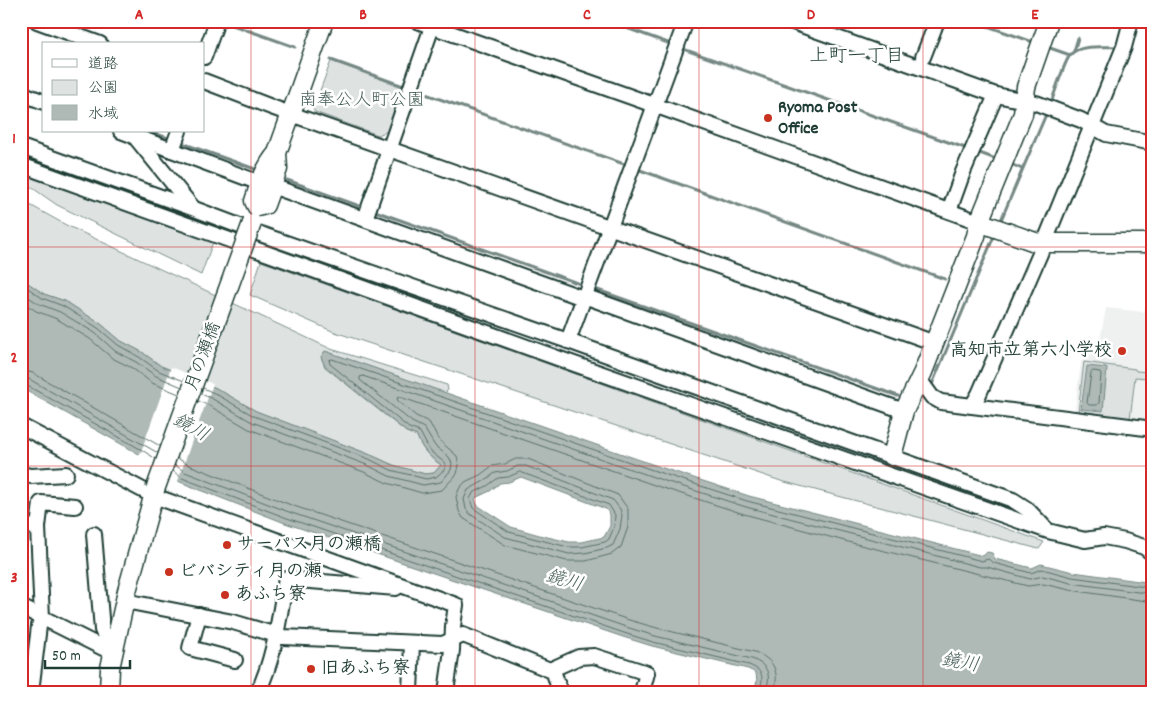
<svg xmlns="http://www.w3.org/2000/svg" width="1174" height="713" font-family="Dekko,'Klee One',sans-serif">
<style>
.built{fill:#eef1f0}
.green{fill:#dee3e2;stroke:#7e908b}
.water{fill:#afbab7;stroke:#758883;fill-rule:evenodd}
.pier{fill:#fff}
.lines{fill:none;stroke-linecap:round;stroke-linejoin:round}
.shore{stroke:#596f68;stroke-width:1}
.stream{stroke:#758883;stroke-width:3}
.minor-casing{stroke:#1f3d34;stroke-width:18}
.tertiary-casing{stroke:#1f3d34;stroke-width:21}
.minor{stroke:#fff;stroke-width:14}
.tertiary{stroke:#fff;stroke-width:18}
.tertiary-bridge-casing{stroke:#1f3d34;stroke-width:21;stroke-linecap:butt}
.tertiary-bridge{stroke:#fff;stroke-width:18}
.grid{fill:none;stroke:#d62828;stroke-width:1;stroke-opacity:0.55}
.poi-dot{fill:#c8321e;stroke:#fff;stroke-width:2}
.labels{text-anchor:middle;dominant-baseline:central;stroke-width:5;stroke-linejoin:round;paint-order:stroke}
.park-label{font-size:18px;fill:#455e57;stroke:#fff}
.poi-label{font-size:18px;font-weight:bold;fill:#1f3d34;stroke:#fff;text-anchor:start}
.street-label{font-size:18px;fill:#1f3d34;stroke:#fff}
.neighbourhood-label{font-size:19px;fill:#1f3d34;stroke:#fff}
.water-label{font-size:19px;font-style:italic;fill:#4a625b;stroke:#fff}
.neatline{fill:none;stroke:#d62828;stroke-width:2}
.grid-label{font-size:16px;text-anchor:middle;font-weight:bold;fill:#d62828}
</style>
<rect width="100%" height="100%" fill="#fff"/>
<filter id="ink" filterUnits="userSpaceOnUse"><feTurbulence type="fractalNoise" baseFrequency=".02" numOctaves="2"/><feDisplacementMap in="SourceGraphic" scale="10" xChannelSelector="R" yChannelSelector="G"/><feConvolveMatrix kernelMatrix="1 2 1 2 8 2 1 2 1" color-interpolation-filters="sRGB"/></filter>
<g filter="url(#ink)">
<polygon class="built" points="1152,280 1153,424 1074,416 1081,362 1100,340 1106,308 1144,312"/>
<g class="green">
<polygon points="331,61 406,88 390,130 378,135 315,112 313,109"/>
<polygon points="21,174 213,242 201,275 57,205 21,180"/>
<path d="M 21,200 L 66,225 L 331,349 L 447,385 L 448,390 L 445,393 L 325,351 L 321,357 L 325,367 L 406,432 L 417,436 C 422,450 429,457 441,465 L 434,473 L 425,474 L 393,465 L 371,455 L 256,411 L 216,388 L 161,366 L 142,352 L 121,341 L 101,324 L 65,301 L 44,294 L 28,283 L 21,276 Z"/>
<polygon points="261,261 1044,542 1039,549 781,481 332,331 250,295"/>
<polygon points="1084,362 1135,369 1136,371 1149,372 1148,378 1135,377 1130,419 1078,412"/>
</g>
<g class="water">
<path d="M 21,276 L 28,283 L 44,294 L 65,301 L 101,324 L 121,341 L 142,352 L 161,366 L 216,388 L 256,411 L 371,455 L 393,465 L 425,474 L 434,473 L 441,465 C 429,456 422,450 417,436 L 407,432 L 325,366 L 321,357 L 325,351 L 666,469 L 749,496 L 983,556 L 987,552 L 992,553 L 995,559 L 1032,568 L 1041,564 L 1073,572 L 1153,583 L 1153,692 L 746,692 L 755,689 L 757,681 L 756,673 L 748,669 L 652,646 L 623,637 L 285,523 L 180,482 L 139,454 L 21,388 ZM 521,477 L 606,509 L 610,515 L 610,526 L 604,537 L 582,542 L 569,542 L 543,536 L 511,527 L 477,505 L 475,498 L 490,491 L 500,483 L 509,482 Z"/>
<polygon points="1087,366 1107,368 1103,411 1081,409"/>
</g>
<polygon class="pier" points="171,367 213,384 199,422 201,427 195,432 177,484 139,457"/>
<g class="lines">
<g class="shore">
<polyline points="21,283 42,298 63,306 98,328 118,345 139,357 159,371 184,381"/>
<polyline points="21,292 39,304 60,312 95,333 115,351 136,362 156,376 182,387"/>
<polyline points="21,301 36,311 57,319 90,339 112,358 132,368 152,383 179,394"/>
<polyline points="21,370 33,373 160,446"/>
<polygon points="1093,371 1100,372 1101,374 1099,403 1097,405 1089,405 1087,403 1091,373"/>
<polyline points="21,378 29,379 158,453"/>
<polyline points="21,384 26,385 142,450 156,459"/>
<polyline points="203,388 214,393 254,416 369,459 391,470 426,479 436,477 445,469 445,463 430,451 420,432 409,428 330,364 329,360 332,359 664,474 747,501 982,561 988,559 994,563 1031,573 1042,569 1072,577 1153,588"/>
<polyline points="201,394 211,398 252,422 367,465 389,476 423,485 441,482 451,470 452,463 449,457 435,446 424,428 412,422 360,380 360,377 363,376 662,480 746,507 980,567 987,567 1030,579 1043,576 1071,583 1153,594"/>
<polyline points="198,401 208,405 249,429 364,472 387,483 422,493 442,490 457,474 459,465 457,456 440,441 429,422 416,416 398,401 397,398 400,397 660,487 744,514 856,544 1028,586 1043,584 1070,590 1153,602"/>
<path d="M 177,458 L 189,465 L 291,505 L 629,620 L 657,628 L 755,652 C 774,660 780,671 774,692"/>
<polygon points="516,459 528,459 618,495 628,509 628,527 621,547 612,554 586,561 567,561 505,545 463,518 459,511 456,497 459,489 465,482 480,475 492,466 505,464"/>
<path d="M 175,465 L 185,472 L 289,512 L 626,627 L 655,636 L 752,659 C 769,666 771,674 766,692"/>
<polygon points="518,466 526,466 613,500 620,509 622,515 620,529 613,545 607,548 585,553 569,554 505,537 470,514 466,509 464,499 468,490 484,481 495,473 507,471"/>
<path d="M 173,471 L 182,478 L 287,518 L 624,633 L 653,642 L 749,665 C 764,671 764,677 759,692"/>
<polygon points="520,472 609,505 615,515 614,527 609,539 605,542 582,547 568,547 509,532 473,508 470,499 473,493 487,486 498,478 508,477"/>
</g>
<g class="stream">
<polyline points="607,21 668,43"/>
<polyline points="973,21 1033,42"/>
<polyline points="224,22 295,47"/>
<polyline points="1050,48 1070,55"/>
<polyline points="683,49 968,149"/>
<polyline points="1074,51 1078,38"/>
<polyline points="331,60 406,87"/>
<polyline points="34,91 44,94"/>
<polyline points="417,91 624,164"/>
<path d="M 1051,103 C 1055,92 1064,63 1070,55 C 1079,44 1106,47 1118,47"/>
<polyline points="148,131 171,139"/>
<polyline points="179,142 255,169"/>
<polyline points="977,152 993,158"/>
<polyline points="1013,165 1022,169"/>
<polyline points="640,170 945,279"/>
<polyline points="287,180 365,208"/>
<polyline points="372,210 583,285"/>
<polyline points="1001,220 1047,112"/>
<polyline points="592,288 898,396"/>
<polyline points="931,387 994,236"/>
</g>
<g class="minor-casing">
<g id="minor">
<polyline points="37,21 100,44"/>
<polyline points="417,21 654,105 979,222"/>
<polyline points="790,21 996,95 1036,103 1081,120 1106,134 1153,143"/>
<polyline points="204,57 217,21"/>
<polyline points="923,57 937,21"/>
<polyline points="204,81 274,108 935,343"/>
<polyline points="21,93 44,102"/>
<polyline points="121,131 260,183"/>
<polyline points="136,138 192,207"/>
<polyline points="21,147 192,208 266,236 568,341 1013,500 1027,509 1046,529"/>
<polyline points="172,150 179,131"/>
<polyline points="21,165 563,360 1048,531 1085,540 1104,537 1125,541 1144,547 1153,554"/>
<polyline points="272,186 583,298"/>
<polyline points="949,211 963,172 996,95"/>
<polyline points="365,219 434,21"/>
<polyline points="584,296 904,411"/>
<polyline points="568,341 686,21"/>
<polyline points="919,379 932,397 941,402 1153,429"/>
<polyline points="972,406 979,394 1039,256 1124,47 1131,21"/>
<polyline points="21,426 154,496 456,605 453,626 452,650 446,692"/>
<polyline points="21,474 31,476 66,474"/>
<polyline points="21,526 38,527 42,618 39,626 31,692"/>
<polyline points="38,527 41,503 75,506"/>
<polyline points="94,534 102,630 113,653"/>
<polyline points="125,601 233,622 283,637 443,644 463,635 550,670 579,657 594,656 647,673 642,692"/>
<polyline points="21,607 113,653"/>
<polyline points="199,615 190,648 235,660"/>
<polyline points="555,676 560,692"/>
<path d="M 258,692 C 275,657 279,617 286,579 L 396,588"/>
<polyline points="410,692 412,643"/>
</g>
</g>
<g class="tertiary-casing">
<g id="tertiary">
<path d="M 277,153 L 278,169 L 265,205 L 257,207 L 254,201 C 260,183 265,167 277,153 L 324,21"/>
<polyline points="979,222 1035,242 1044,243 1153,243"/>
<polyline points="892,456 904,411 923,372 976,236 979,222 1023,114 1026,87 1049,21"/>
<polyline points="109,692 110,668 127,591 155,490"/>
</g>
</g>
<use href="#minor" class="minor"/>
<use href="#tertiary" class="tertiary"/>
<g class="tertiary-bridge-casing">
<polyline id="tertiary-bridge" points="155,490 252,223"/>
</g>
<use href="#tertiary-bridge" class="tertiary-bridge"/>
</g>
</g>
<path class="grid" d="M 251,21 L 251,692M 475,21 L 475,692M 699,21 L 699,692M 923,21 L 923,692M 21,247 L 1153,247M 21,466 L 1153,466"/>
<g class="poi-dot">
<circle cx="768" cy="118" r="5"/>
<circle cx="1122" cy="351" r="5"/>
<circle cx="227" cy="545" r="5"/>
<circle cx="169" cy="572" r="5"/>
<circle cx="225" cy="595" r="5"/>
<circle cx="311" cy="669" r="5"/>
</g>
<g class="labels">
<g class="park-label">
<text x="362" y="101">南奉公人町公園</text>
</g>
<g class="poi-label">
<text x="778" y="108">Ryoma Post<tspan x="778" dy="21">Office</tspan></text>
<text x="1112" y="351" text-anchor="end">高知市立第六小学校</text>
<text x="237" y="545">サーパス月の瀬橋</text>
<text x="179" y="572">ビバシティ月の瀬</text>
<text x="235" y="595">あふち寮</text>
<text x="321" y="669">旧あふち寮</text>
</g>
<g class="street-label">
<text transform="translate(204 357) rotate(-70)">月の瀬橋</text>
</g>
<g class="neighbourhood-label">
<text x="857" y="57">上町一丁目</text>
</g>
<g class="water-label">
<text transform="translate(190 429) rotate(29)">鏡川</text>
<text transform="translate(564 582) rotate(16)">鏡川</text>
<text transform="translate(960 664) rotate(10)">鏡川</text>
</g>
</g>
<rect width="1174" height="713" fill="none" stroke="#fff" stroke-width="55"/>
<rect x="42" y="42" width="162" height="90" fill="#ffffff" stroke="#a5b1ae"/>
<rect x="52" y="59" width="25" height="8" fill="#ffffff" stroke="#a5b1ae"/>
<text x="88" y="68" font-size="15" fill="#1f3d34">道路</text>
<rect x="52" y="80" width="25" height="15" fill="#dee3e2" stroke="#a5b1ae"/>
<text x="88" y="92" font-size="15" fill="#1f3d34">公園</text>
<rect x="52" y="105" width="25" height="15" fill="#afbab7" stroke="#a5b1ae"/>
<text x="88" y="118" font-size="15" fill="#1f3d34">水域</text>
<path d="M45 660v8h85v-8" fill="none" stroke="#1f3d34" stroke-width="2.5"/>
<text x="52" y="660" font-size="15" fill="#1f3d34" stroke="#ffffff" stroke-width="4" paint-order="stroke">50 m</text>
<rect x="28" y="28" width="1118" height="658" class="neatline"/>
<g class="grid-label">
<text x="139" y="19">A</text>
<text x="363" y="19">B</text>
<text x="587" y="19">C</text>
<text x="811" y="19">D</text>
<text x="1035" y="19">E</text>
<text x="14" y="143">1</text>
<text x="14" y="362">2</text>
<text x="14" y="582">3</text>
</g>
</svg>
